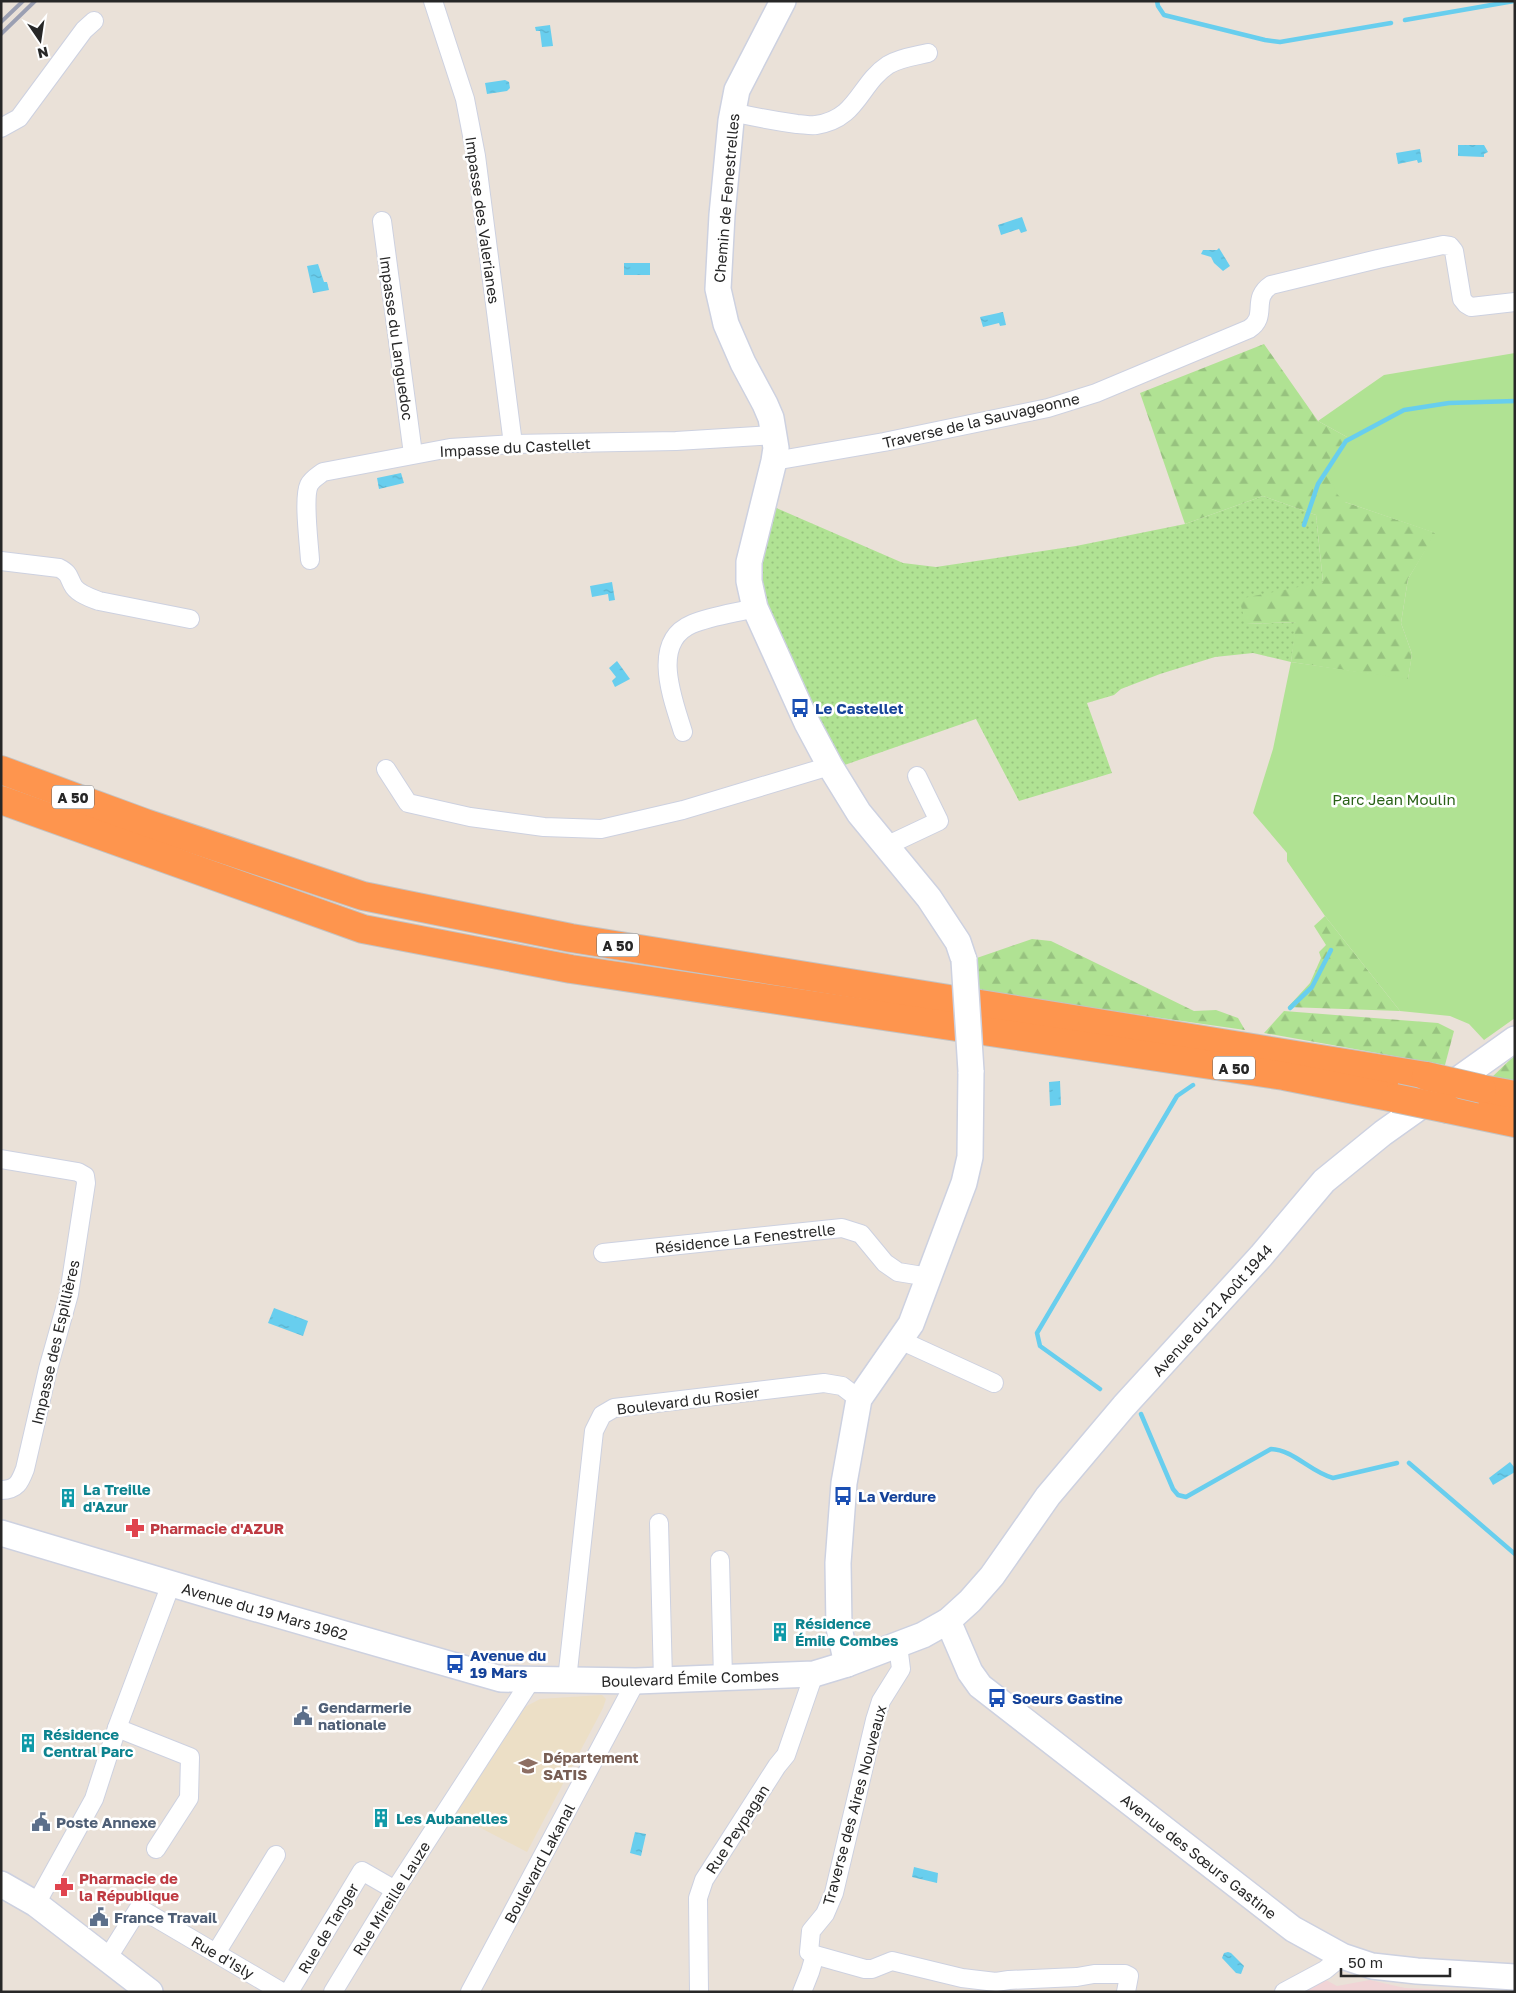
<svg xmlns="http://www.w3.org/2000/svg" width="1516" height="1993" font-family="'Golos Text',sans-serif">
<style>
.education{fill:#ecdfc6}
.medical{fill:#f1d4d6}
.grass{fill:url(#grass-dots)}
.forest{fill:url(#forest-firs)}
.park{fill:#b0e293}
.water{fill:url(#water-ripples)}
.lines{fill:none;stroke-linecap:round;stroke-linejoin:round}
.stream{stroke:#68ceee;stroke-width:4.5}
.street-casing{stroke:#cdd1e0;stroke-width:20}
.secondary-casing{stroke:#cdd1e0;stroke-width:28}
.highway-casing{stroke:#c3c3c3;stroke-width:30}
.street{stroke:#fff;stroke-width:18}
.secondary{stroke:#fff;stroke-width:25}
.highway{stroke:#fe954e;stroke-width:28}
.rail{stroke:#9b9fb2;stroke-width:4}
.secondary-bridge-casing{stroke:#cdd1e0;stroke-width:28;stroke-linecap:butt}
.highway-bridge-casing{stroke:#c3c3c3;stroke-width:30;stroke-linecap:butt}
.secondary-bridge{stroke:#fff;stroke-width:25}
.highway-bridge{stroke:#fe954e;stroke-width:28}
.labels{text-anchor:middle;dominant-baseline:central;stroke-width:5;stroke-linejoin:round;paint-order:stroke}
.shield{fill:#fff;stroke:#686868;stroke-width:1}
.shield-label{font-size:14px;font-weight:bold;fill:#272727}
.street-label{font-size:15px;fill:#272727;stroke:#fff}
.transit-label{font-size:15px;font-weight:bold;fill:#164399;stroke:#fff;text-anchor:start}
.park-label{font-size:15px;fill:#2a6218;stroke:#fff}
.culture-label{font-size:15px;font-weight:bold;fill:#0d838f;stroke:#fff;text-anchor:start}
.health-label{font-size:15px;font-weight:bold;fill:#be3a42;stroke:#fff;text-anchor:start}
.service-label{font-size:15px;font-weight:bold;fill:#4e5e75;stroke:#fff;text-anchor:start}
.education-label{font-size:15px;font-weight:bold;fill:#785e54;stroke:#fff;text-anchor:start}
</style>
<defs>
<pattern id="grass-dots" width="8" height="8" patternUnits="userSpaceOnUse" patternTransform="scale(1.25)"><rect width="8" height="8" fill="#b0e293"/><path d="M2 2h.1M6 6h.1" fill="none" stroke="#97c27f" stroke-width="1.8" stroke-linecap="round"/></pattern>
<pattern id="forest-firs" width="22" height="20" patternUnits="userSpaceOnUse" patternTransform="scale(1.25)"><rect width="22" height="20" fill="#b0e293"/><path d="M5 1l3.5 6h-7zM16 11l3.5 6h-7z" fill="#97c27f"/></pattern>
<pattern id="water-ripples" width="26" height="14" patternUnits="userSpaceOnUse" patternTransform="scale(1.25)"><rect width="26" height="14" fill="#68ceee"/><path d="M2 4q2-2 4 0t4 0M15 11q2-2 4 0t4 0" fill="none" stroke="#5ab1cc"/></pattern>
</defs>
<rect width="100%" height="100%" fill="#eae1d8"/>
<polygon class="education" points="602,1695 606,1699 603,1708 527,1852 454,1814 518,1715 525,1707 540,1699"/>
<polygon class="medical" points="1326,1980 1337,1986 1370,1980 1405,1988 1496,1992 1301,1992"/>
<polygon class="grass" points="1263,496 1316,515 1323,582 1246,624 1297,622 1291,662 1253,653 1215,657 1160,674 1121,689 1114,695 1087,703 1112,773 1019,801 976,719 836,768 763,598 761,553 774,507 903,563 936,567 1076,546 1185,524"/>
<g class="forest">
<polygon points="1264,344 1318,421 1347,437 1345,502 1436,533 1408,579 1401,623 1412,654 1408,680 1291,662 1296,622 1246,624 1239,599 1323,582 1316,515 1263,496 1185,524 1140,393"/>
<polygon points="1325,916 1400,1011 1288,1007 1310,983 1321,958 1319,952 1326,945 1314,926"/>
<polygon points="1032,939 1051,941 1194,1011 1216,1010 1238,1018 1245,1030 973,991 971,960"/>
<polygon points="1284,1011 1438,1023 1454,1031 1445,1065 1264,1033"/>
<polygon points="1515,1055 1515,1084 1490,1079"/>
</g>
<polygon class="park" points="1515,353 1515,1018 1484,1040 1469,1024 1450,1016 1400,1011 1325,916 1287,861 1287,853 1253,813 1273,749 1291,662 1408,679 1412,654 1401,623 1408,579 1435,533 1345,502 1337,494 1325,465 1347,437 1318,421 1384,375"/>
<g class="water">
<polygon points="550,25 553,46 542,47 540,31 536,31 535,27"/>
<polygon points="505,80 509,82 510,88 507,91 487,94 485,83"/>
<polygon points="1458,145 1484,145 1488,152 1484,154 1484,157 1458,156"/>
<polygon points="1420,149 1422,162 1418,163 1417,160 1398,164 1396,153"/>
<polygon points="1022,217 1027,231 1021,233 1019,229 1001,235 998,225"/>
<polygon points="1219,248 1230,266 1223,271 1214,263 1211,257 1201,254 1203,250 1217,250"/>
<rect x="624" y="263" width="26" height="12"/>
<polygon points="318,264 324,282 327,282 329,290 313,293 307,266"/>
<polygon points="1003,312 1006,325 1000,326 999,323 983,327 980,317"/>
<polygon points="401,473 404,483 379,489 377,478"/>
<polygon points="612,582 615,600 609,601 608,594 592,597 590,586"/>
<polygon points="617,661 630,679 615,687 612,681 616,677 609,668"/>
<polygon points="1060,1081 1061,1105 1050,1106 1049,1082"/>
<polygon points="274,1308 308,1321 303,1336 268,1323"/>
<polygon points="1510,1462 1515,1468 1515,1472 1493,1485 1489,1478"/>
<polygon points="635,1832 646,1834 641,1856 630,1853"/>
<polygon points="914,1867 938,1873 937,1883 912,1877"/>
<polygon points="1228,1952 1231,1953 1244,1966 1241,1974 1236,1973 1222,1958 1224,1953"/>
</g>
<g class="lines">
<g class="stream">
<polyline points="1157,1 1158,6 1164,15 1265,40 1280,42 1391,23"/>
<polyline points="1405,20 1514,1"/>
<polyline points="1304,525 1318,484 1346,441 1404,410 1449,403 1515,401"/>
<polyline points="1290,1008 1312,987 1331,950"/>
<polyline points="1100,1389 1040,1346 1037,1333 1177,1096 1193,1085"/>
<path d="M 1141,1414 L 1173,1489 L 1178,1495 L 1186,1497 L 1271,1449 C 1294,1450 1310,1472 1333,1478 L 1397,1463"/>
<polyline points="1409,1463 1515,1554"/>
</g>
<g class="street-casing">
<g id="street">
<polyline points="433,1 465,99 476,156 513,444"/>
<path d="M 732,112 C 754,117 775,121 797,124 C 803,124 810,126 816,125 C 858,119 859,84 888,65 C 899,58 915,56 928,53"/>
<polyline points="1,128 19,118 84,30 94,21"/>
<polyline points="382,221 413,454"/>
<path d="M 774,461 L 884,442 L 1048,408 L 1096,393 L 1249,329 C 1269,316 1250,299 1271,285 L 1378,259 L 1443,245 L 1450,246 L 1454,251 L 1462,299 L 1466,304 L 1471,307 L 1515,302"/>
<path d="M 310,560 C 309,543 303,498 309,485 C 312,479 318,476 323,472 L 450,448 L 513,444 L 676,441 L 774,435"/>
<path d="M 1,561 L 59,568 C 71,574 68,578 74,587 C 79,594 91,598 99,601 L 190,619"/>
<path d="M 683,732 C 674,702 649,642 692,624 C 711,616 735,613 755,608"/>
<polyline points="386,769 408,803 470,817 544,827 601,829 683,810 830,766"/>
<polyline points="886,846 939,821 917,776"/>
<path d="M 1,1159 L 78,1172 L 85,1176 L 86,1183 L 69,1294 L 48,1369 L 25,1469 C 20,1482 17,1490 1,1490"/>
<polyline points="603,1253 842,1228 861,1234 885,1263 898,1272 929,1277"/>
<polyline points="900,1340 994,1383"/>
<polyline points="659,1523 663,1680"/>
<polyline points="720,1560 723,1678"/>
<polyline points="898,1645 901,1669 881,1701 875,1720 834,1893 825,1914 811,1931 809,1952 815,1955 865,1969 872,1969 892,1961 962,1978 996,1982 1009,1980 1077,1977 1094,1974 1125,1974 1129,1976 1126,1992"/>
<polyline points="567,1680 594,1431 602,1415 614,1408 824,1383 842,1386 859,1399"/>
<polyline points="117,1728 190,1757 189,1798 156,1849"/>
<polyline points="36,1904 94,1799 117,1728 171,1584"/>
<polyline points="216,1953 276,1855"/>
<polyline points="107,1959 139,1908 282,1992"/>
<polyline points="289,1992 362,1871 395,1890"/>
<polyline points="333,1992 395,1890 531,1680"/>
<polyline points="470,1992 636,1681"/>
<polyline points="699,1992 698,1898 704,1880 777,1766 786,1755 814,1674"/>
<polyline points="802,1992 810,1972 815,1955"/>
<polyline points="1284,1992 1325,1970 1342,1956"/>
</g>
</g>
<g class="secondary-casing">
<g id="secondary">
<polyline points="783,1 737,90 731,121 722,215 718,289 726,324 743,363 765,404 771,418 776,448 774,461 749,562 749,581 755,608 807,723 830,766 859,813 929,898 958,942 964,960"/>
<polyline points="1,1533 219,1598 501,1679 636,1681 814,1674 847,1664 923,1635 948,1621 970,1601 992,1576 1048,1496 1124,1406 1261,1256 1324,1181 1383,1133 1515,1039"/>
<polyline points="948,1621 970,1672 980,1686 1293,1929 1342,1956 1372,1966 1417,1971 1515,1977"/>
<polyline points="847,1664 839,1628 838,1563 844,1483 859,1399 911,1324 964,1183 970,1157 971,1071"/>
<polyline points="1,1884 36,1904 150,1992"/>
</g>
</g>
<g class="highway-casing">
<g id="highway">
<polyline points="1,770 145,823 363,896 571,938 1426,1076"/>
<polyline points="1,800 363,929 571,969 1284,1076 1395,1098"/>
<polyline points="1482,1089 1515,1095"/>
<polyline points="1448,1109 1515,1123"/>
</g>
</g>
<use href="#street" class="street"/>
<use href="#secondary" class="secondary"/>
<use href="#highway" class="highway"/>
<g class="rail">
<polyline points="1,22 23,1"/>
<polyline points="1,34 35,1"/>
</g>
<g class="secondary-bridge-casing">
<polyline id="secondary-bridge" points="964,960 971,1071"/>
</g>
<g class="highway-bridge-casing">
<g id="highway-bridge">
<polyline points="1426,1076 1482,1089"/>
<polyline points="1395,1098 1448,1109"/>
</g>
</g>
<use href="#secondary-bridge" class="secondary-bridge"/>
<use href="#highway-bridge" class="highway-bridge"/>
</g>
<defs>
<g id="bus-bare" transform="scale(1.5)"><path d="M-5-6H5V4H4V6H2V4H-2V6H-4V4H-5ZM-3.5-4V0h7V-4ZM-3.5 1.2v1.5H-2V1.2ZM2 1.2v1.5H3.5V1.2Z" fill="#1a4fb4" stroke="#fff" stroke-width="2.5" paint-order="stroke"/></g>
<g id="building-bare" transform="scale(1.5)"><path d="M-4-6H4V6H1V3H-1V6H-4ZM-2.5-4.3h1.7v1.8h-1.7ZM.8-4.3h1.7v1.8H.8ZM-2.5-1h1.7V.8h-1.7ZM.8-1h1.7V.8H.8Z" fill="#0f9aa8" stroke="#fff" stroke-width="2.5" paint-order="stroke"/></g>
<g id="pharmacy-bare" transform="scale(1.5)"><path d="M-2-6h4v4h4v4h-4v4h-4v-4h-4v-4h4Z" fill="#e0444e" stroke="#fff" stroke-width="2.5" paint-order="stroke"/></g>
<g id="civic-bare" transform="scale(1.5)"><path d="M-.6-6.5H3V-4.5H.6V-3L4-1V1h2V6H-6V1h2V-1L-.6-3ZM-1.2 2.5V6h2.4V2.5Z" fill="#5c6f8a" stroke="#fff" stroke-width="2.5" paint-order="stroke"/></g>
<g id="university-bare" transform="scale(1.5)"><path d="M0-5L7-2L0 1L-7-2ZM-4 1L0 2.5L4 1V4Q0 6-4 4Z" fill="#8d6e63" stroke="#fff" stroke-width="2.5" paint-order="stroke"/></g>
</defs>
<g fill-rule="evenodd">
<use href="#bus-bare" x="800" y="708"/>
<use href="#bus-bare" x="843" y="1496"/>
<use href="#building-bare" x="68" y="1498"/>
<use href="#pharmacy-bare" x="135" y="1528"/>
<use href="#building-bare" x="780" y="1632"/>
<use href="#bus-bare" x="455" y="1664"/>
<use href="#bus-bare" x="997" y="1698"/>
<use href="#civic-bare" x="303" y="1716"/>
<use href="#building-bare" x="28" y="1743"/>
<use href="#university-bare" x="528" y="1766"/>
<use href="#building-bare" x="381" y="1818"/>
<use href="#civic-bare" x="41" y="1822"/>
<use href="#pharmacy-bare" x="64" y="1887"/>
<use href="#civic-bare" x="99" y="1917"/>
</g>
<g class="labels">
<g class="shield">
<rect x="52" y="785.5" width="42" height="23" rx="4"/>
<rect x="597" y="933.5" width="42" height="23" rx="4"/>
<rect x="1213" y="1056.5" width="42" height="23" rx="4"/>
</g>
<g class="shield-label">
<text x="73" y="797">A 50</text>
<text x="618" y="945">A 50</text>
<text x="1234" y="1068">A 50</text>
</g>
<g class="street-label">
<text transform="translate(726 198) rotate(-85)">Chemin de Fenestrelles</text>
<text transform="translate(483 220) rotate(82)">Impasse des Valerianes</text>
<text transform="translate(397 338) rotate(82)">Impasse du Languedoc</text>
<text transform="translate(981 420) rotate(-13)">Traverse de la Sauvageonne</text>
<text transform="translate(515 447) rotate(-3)">Impasse du Castellet</text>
<text transform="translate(745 1238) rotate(-6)">Résidence La Fenestrelle</text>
<text transform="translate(1212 1310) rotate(-48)">Avenue du 21 Août 1944</text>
<text transform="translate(55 1342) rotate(-77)">Impasse des Espillières</text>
<text transform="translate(688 1400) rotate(-7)">Boulevard du Rosier</text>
<text transform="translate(265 1611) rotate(16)">Avenue du 19 Mars 1962</text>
<text transform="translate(690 1678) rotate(-2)">Boulevard Émile Combes</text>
<text transform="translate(854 1805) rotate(-75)">Traverse des Aires Nouveaux</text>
<text transform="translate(737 1829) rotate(-57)">Rue Peypagan</text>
<text transform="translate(1199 1856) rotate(38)">Avenue des Sœurs Gastine</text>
<text transform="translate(539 1863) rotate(-62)">Boulevard Lakanal</text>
<text transform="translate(391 1898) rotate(-58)">Rue Mireille Lauze</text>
<text transform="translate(328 1928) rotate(-59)">Rue de Tanger</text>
<text transform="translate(223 1957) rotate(30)">Rue d'Isly</text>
</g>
<g class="transit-label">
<text x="815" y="708">Le Castellet</text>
<text x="858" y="1496">La Verdure</text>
<text x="470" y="1655">Avenue du<tspan x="470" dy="17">19 Mars</tspan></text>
<text x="1012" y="1698">Soeurs Gastine</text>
</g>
<g class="park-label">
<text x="1394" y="799">Parc Jean Moulin</text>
</g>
<g class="culture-label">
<text x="83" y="1489">La Treille<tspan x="83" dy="17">d'Azur</tspan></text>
<text x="795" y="1623">Résidence<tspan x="795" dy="17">Émile Combes</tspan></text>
<text x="43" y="1734">Résidence<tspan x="43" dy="17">Central Parc</tspan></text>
<text x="396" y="1818">Les Aubanelles</text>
</g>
<g class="health-label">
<text x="150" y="1528">Pharmacie d'AZUR</text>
<text x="79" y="1878">Pharmacie de<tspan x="79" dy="17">la République</tspan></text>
</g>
<g class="service-label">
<text x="318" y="1707">Gendarmerie<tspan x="318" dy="17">nationale</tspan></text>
<text x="56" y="1822">Poste Annexe</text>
<text x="114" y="1917">France Travail</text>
</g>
<g class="education-label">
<text x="543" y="1757">Département<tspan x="543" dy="17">SATIS</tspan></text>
</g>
</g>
<rect width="1516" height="1993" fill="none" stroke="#272727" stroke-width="5"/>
<g transform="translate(40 40) rotate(167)" stroke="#ffffff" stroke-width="4" paint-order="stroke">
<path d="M0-4L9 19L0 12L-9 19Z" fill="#272727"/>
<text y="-8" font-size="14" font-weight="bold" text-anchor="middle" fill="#272727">N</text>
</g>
<path d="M1341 1968v8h109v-8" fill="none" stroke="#272727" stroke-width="2.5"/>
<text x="1348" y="1968" font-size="15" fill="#272727" stroke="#ffffff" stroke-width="4" paint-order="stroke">50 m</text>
</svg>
